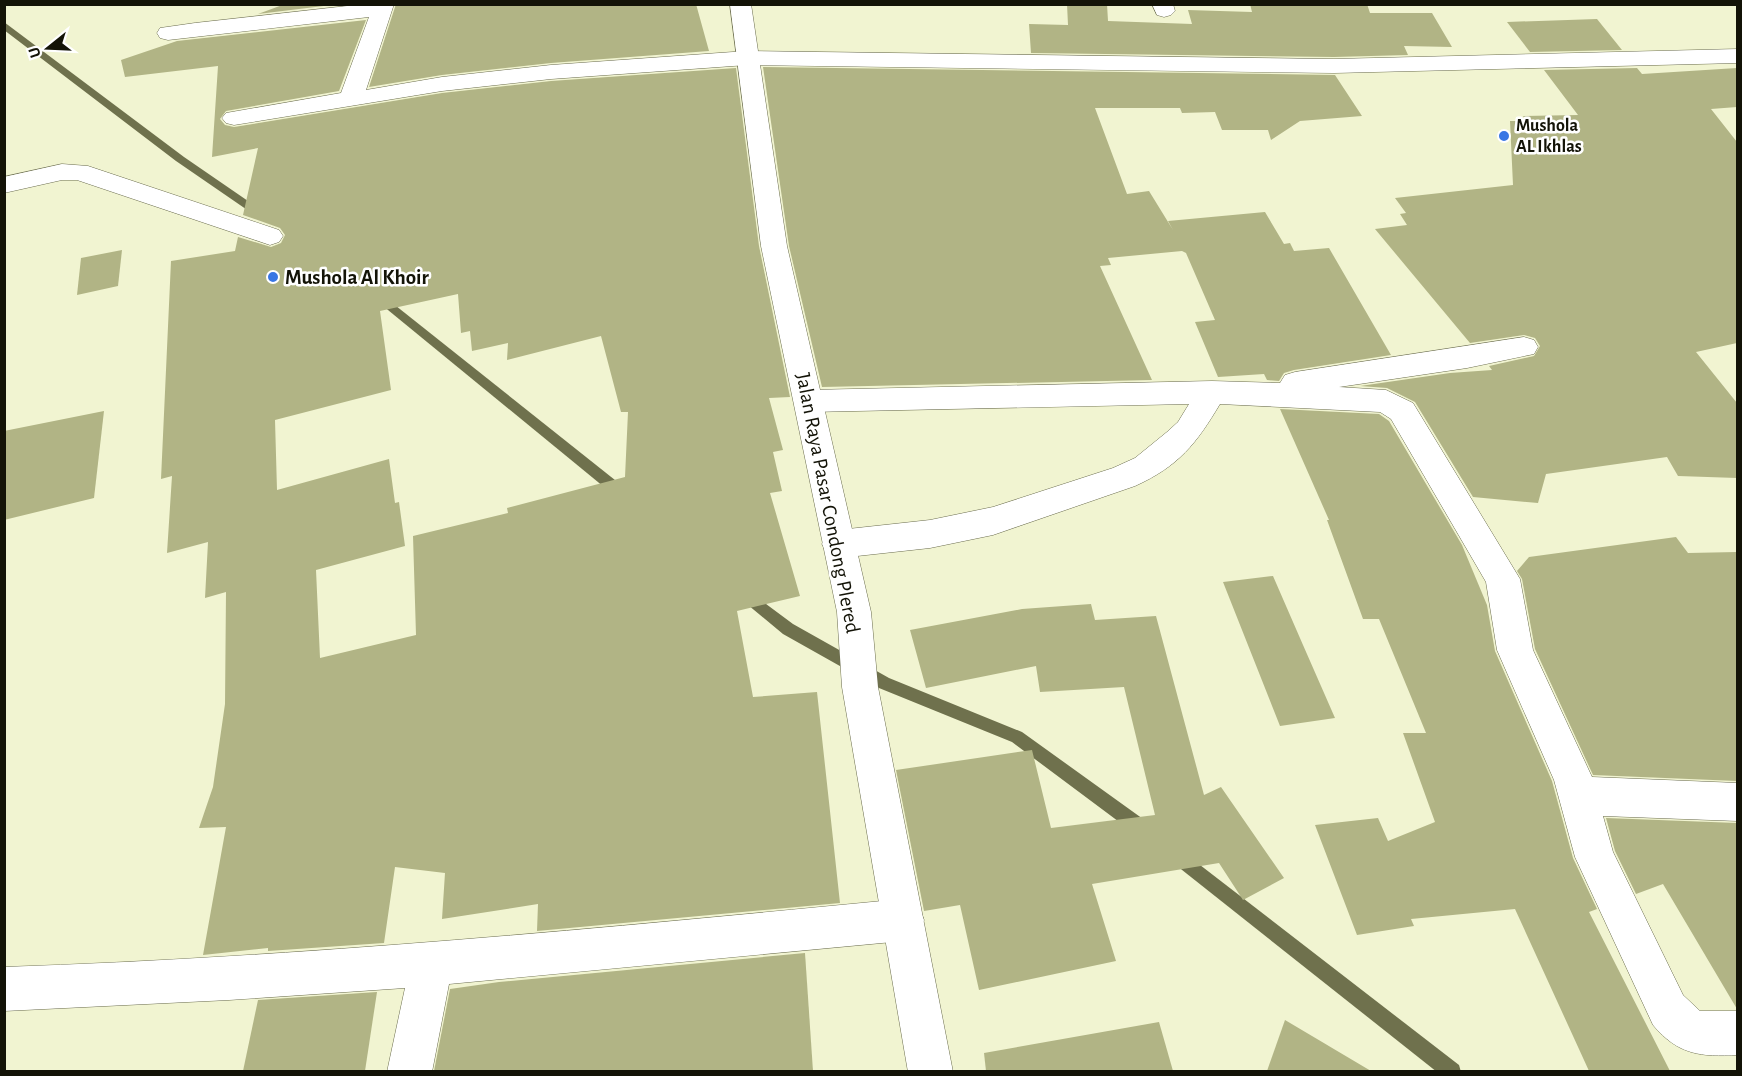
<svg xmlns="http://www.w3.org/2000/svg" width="1742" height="1076" font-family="'Alegreya Sans',sans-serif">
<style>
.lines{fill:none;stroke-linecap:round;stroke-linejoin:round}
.stream{fill:#6f714d;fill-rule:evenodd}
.building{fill:#b1b485;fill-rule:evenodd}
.minor-casing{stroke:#6b6d4f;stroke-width:1}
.tertiary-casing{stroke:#6b6d4f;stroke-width:1}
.minor{fill:#fff;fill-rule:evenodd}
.tertiary{fill:#fff;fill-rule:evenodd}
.poi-dot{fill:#3876e4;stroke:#fff;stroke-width:2}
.labels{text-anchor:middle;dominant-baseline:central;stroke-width:5;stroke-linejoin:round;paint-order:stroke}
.far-poi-label{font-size:18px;font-weight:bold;fill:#131307;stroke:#fff;text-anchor:start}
.poi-label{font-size:21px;font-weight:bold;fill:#131307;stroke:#fff;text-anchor:start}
.street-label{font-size:21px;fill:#131307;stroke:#fff}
</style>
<rect width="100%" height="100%" fill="#f1f4d1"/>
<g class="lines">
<g class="stream">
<polygon points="4,22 184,157 264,212 264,216 256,216 176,161 4,30"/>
<polygon points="381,294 625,488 627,492 625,496 615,496 377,301 377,295"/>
<polygon points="747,590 793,624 889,678 1022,732 1150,824 1152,830 1150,836 1144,838 1138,836 1012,742 879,688 783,634 742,600 740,596 742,592"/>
<polygon points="1178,848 1459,1065 1461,1072 1437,1072 1172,862 1170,856 1172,850"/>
</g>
</g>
<g class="building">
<polygon points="285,4 340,4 258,14"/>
<polygon points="396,4 696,4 709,51 551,63 442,75 369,87"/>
<polygon points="1067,4 1107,4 1108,21 1192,24 1188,10 1252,12 1250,4 1367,4 1370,13 1432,13 1452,47 1404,46 1408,55 1334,57 1031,53 1029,24 1068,25"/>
<polygon points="1597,19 1622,50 1530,52 1507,22"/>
<path d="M 366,20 L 339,91 L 226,111 L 220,119 L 225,125 L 234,127 L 442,93 L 551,81 L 736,68 L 759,246 L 790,397 L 769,398 L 783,450 L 773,452 L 782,491 L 770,493 L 800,596 L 737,611 L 753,697 L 817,692 L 840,903 L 537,931 L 538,904 L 442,919 L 445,873 L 395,867 L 384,943 L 268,951 L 268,948 L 203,955 L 226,827 L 199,828 L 213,787 L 225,704 L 226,592 L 205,598 L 208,542 L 167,553 L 172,476 L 161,479 L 171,261 L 235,251 L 238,237 L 271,247 L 281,243 L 285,235 L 280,228 L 243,215 L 258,148 L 212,157 L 218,66 L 125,77 L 121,60 L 177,41 ZM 458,294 L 461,333 L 470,331 L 472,351 L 508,343 L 507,360 L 601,336 L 621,412 L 628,412 L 625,477 L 507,508 L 508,513 L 413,536 L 416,635 L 320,658 L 316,570 L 405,546 L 399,502 L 395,503 L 389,459 L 277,490 L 275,420 L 391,390 L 380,311 Z"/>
<polygon points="763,67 1335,75 1362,116 1300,121 1271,140 1268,130 1222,130 1215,112 1182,113 1180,108 1095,108 1127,194 1149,191 1173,230 1168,221 1265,212 1284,244 1290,243 1294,251 1329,248 1391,355 1294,370 1284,373 1279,381 1267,380 1264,374 1218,377 1195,322 1215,320 1186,253 1182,251 1108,258 1111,265 1100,266 1152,380 822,387 789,246"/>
<polygon points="1637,68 1642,74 1737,68 1737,107 1711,109 1737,142 1737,343 1696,352 1737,403 1737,478 1678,476 1667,457 1546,474 1538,503 1473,497 1415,402 1387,388 1360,386 1450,373 1492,370 1489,366 1534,356 1540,346 1535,338 1524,335 1470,343 1375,229 1407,225 1400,214 1406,213 1395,198 1513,185 1510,121 1526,121 1523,116 1578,115 1544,70"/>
<polygon points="122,250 118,286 77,295 81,258"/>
<polygon points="1280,409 1379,414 1389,421 1462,545 1487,605 1495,651 1552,781 1573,858 1597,909 1589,912 1670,1071 1589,1071 1515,909 1411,919 1414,926 1357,935 1315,825 1378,818 1388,841 1435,822 1403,733 1426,733 1379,619 1363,619 1327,520 1329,520"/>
<polygon points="104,411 94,498 4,520 4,431"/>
<polygon points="1676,537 1688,553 1737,552 1737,781 1593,775 1535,649 1522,579 1517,571 1529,557"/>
<polygon points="1273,576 1303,645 1335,718 1280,726 1223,582"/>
<polygon points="1091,604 1095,620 1156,616 1204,795 1221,787 1284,878 1243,900 1219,863 1092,884 1116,961 979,990 960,905 924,911 896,770 1032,750 1051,828 1155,815 1124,687 1040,692 1036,666 926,688 910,630 1022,609"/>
<polygon points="1606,818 1737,823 1737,1009 1663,884 1636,894 1615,851"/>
<polygon points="805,953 813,1071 434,1071 450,989 499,982"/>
<polygon points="377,992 365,1071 243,1071 258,1000"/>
<polygon points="1285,1020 1371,1071 1267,1071"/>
<polygon points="1159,1022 1173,1071 986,1071 984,1053"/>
</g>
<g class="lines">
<g class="minor-casing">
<g id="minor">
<polygon points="365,4 394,4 366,90 442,77 551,65 747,51 1334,59 1738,49 1738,63 1334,73 747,65 551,79 442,91 234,125 226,123 222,118 226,113 341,93 369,17 168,40 160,38 157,33 160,28 195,23"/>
<polygon points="1152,4 1173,4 1175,11 1171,15 1164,17 1157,15"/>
<polygon points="62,164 88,166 279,230 283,236 279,242 270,245 77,180 62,180 4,193 4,177"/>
<path d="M 1524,337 L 1534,340 L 1538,347 L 1534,354 L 1467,368 L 1339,387 L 1386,390 L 1413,403 L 1520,579 L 1533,650 L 1592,777 L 1738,783 L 1738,821 L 1603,816 L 1613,852 L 1683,995 L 1700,1011 L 1738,1011 L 1738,1055 C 1701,1057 1678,1055 1653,1025 L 1575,857 L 1554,780 L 1497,650 L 1486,582 L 1391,419 L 1380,412 L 1220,404 C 1196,444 1179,466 1135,486 L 993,535 L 930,548 L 839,558 L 827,554 L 822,544 L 827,534 L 839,530 L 930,520 L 993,507 L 1113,468 L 1135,458 L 1167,432 L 1178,422 L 1189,404 L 809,412 L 798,409 L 794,401 L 798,393 L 809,390 L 1212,381 L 1280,383 L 1285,375 L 1295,372 Z"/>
<path d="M 903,899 L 918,905 L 924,920 L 918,935 L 903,941 L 449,984 L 432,1072 L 387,1072 L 405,988 L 229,1000 L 4,1011 L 4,967 C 305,957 604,928 903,899 Z"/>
</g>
</g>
<g class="tertiary-casing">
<polygon id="tertiary" points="730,4 751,4 787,246 871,612 878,687 953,1072 908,1072 842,687 837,612 761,246"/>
</g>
<use href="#minor" class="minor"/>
<use href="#tertiary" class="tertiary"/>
</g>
<g class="poi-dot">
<circle cx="1504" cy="136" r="6"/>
<circle cx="273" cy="277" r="6"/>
</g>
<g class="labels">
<g class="far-poi-label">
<text x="1516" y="126">Mushola<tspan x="1516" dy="21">AL Ikhlas</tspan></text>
</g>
<g class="poi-label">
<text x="285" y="277">Mushola Al Khoir</text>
</g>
<g class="street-label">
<text transform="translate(828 503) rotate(79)">Jalan Raya Pasar Condong Plered</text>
</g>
</g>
<rect width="1742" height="1076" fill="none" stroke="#131307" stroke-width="12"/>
<g transform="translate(48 48) rotate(252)" stroke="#ffffff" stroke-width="4.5" paint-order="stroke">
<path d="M0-4.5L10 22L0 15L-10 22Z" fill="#131307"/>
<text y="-9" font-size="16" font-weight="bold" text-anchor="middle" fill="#131307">U</text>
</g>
</svg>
